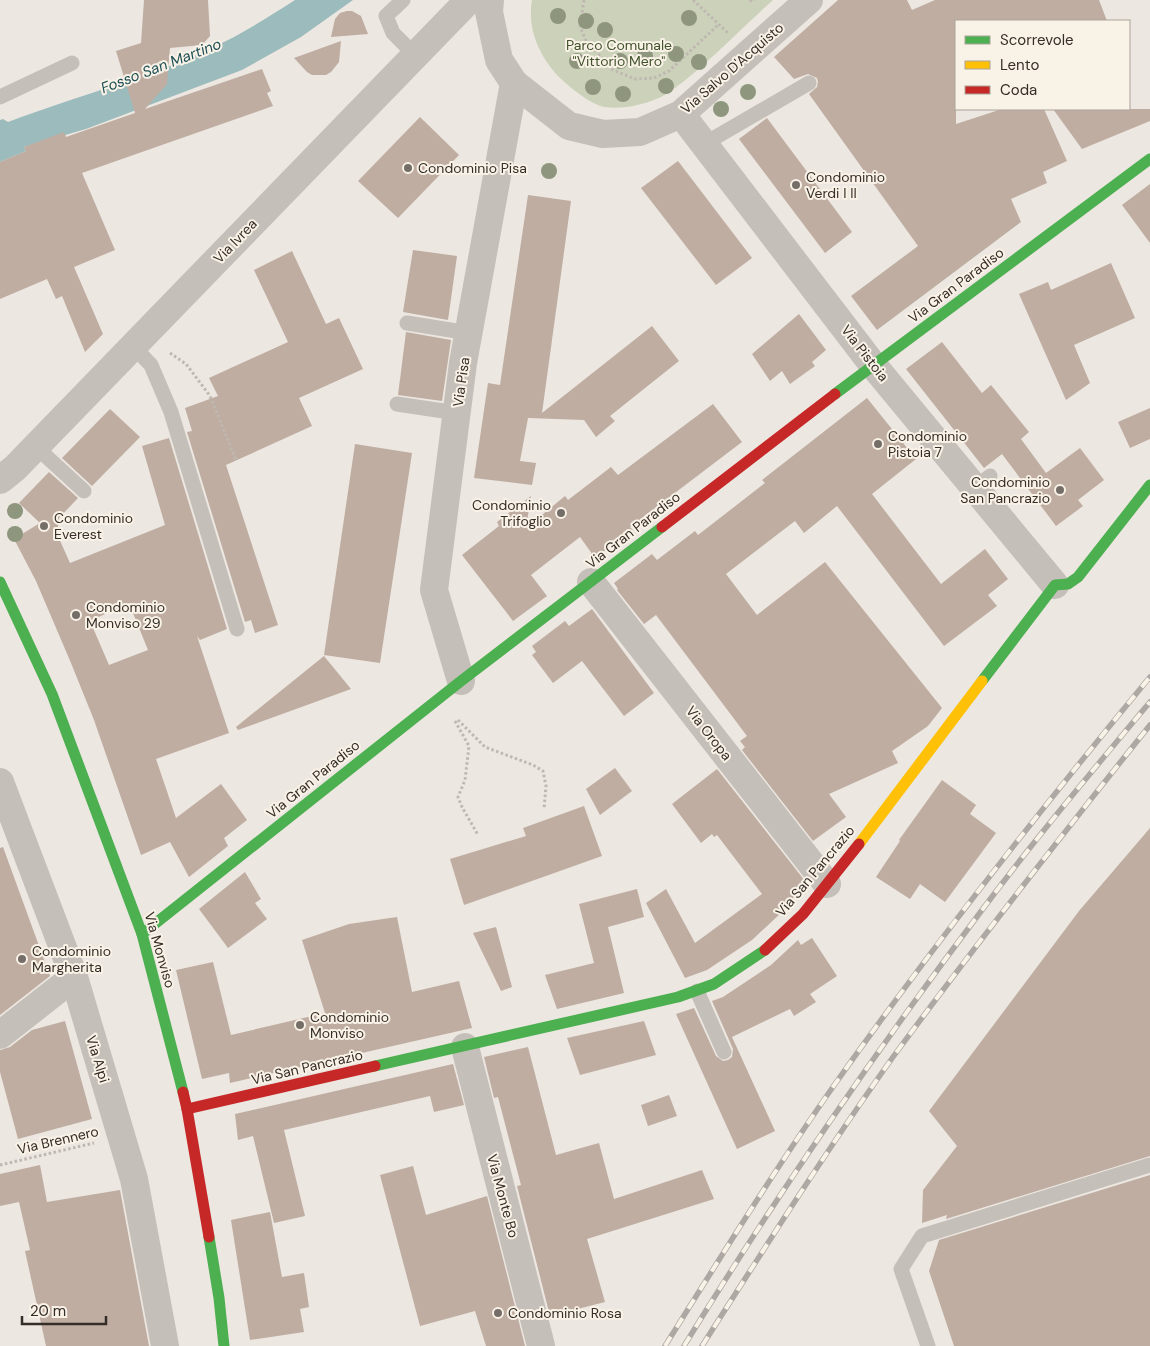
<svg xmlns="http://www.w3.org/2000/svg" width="1150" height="1346" font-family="'DM Sans',sans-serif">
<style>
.green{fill:#ccd2ba}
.water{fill:#9cbbbd}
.building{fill:#bfada2;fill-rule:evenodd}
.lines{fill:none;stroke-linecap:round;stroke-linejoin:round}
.path{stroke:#beb8b1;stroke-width:3;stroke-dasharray:2.5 2.5;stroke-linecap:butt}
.lane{stroke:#c5bfb9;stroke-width:15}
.street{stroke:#c5bfb9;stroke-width:28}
.fast{stroke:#4caf50;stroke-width:11}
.slow{stroke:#ffc107;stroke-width:11}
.jam{stroke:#c62828;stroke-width:11}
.rail-casing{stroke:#ada8a3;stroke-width:5.5}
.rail{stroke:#f9f2e7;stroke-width:4;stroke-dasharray:11;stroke-linecap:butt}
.tree{fill:#8e967d}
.poi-dot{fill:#756e68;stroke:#f9f2e7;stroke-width:2}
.labels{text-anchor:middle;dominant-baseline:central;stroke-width:4;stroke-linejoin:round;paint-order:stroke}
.park-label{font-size:14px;fill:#42532c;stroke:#f9f2e7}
.street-label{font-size:14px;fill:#352d27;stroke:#f9f2e7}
.poi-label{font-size:14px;fill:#352d27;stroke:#f9f2e7;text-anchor:start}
.water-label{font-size:15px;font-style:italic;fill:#1e4f56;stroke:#f9f2e7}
</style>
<rect width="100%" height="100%" fill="#ece7e0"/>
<path class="green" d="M 532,0 L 773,0 C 745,25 718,53 689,77 C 680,84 671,92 661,97 C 647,104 621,110 605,107 C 591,105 568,86 558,76 C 539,55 527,29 532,0 Z"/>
<path class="water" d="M 295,0 L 353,0 L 301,37 L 242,70 L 86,129 L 24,147 L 26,151 L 0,162 L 0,120 L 3,119 L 8,122 C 79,95 159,75 226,41 C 250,29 273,14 295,0 Z"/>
<g class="building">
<polygon points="144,0 208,0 210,36 202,45 170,48 167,84 145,109 262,69 271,91 267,93 273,106 82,173 115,250 74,267 103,334 85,352 62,296 56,299 47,279 0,299 0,162 26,151 24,147 64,132 66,137 135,113 116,51 141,43"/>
<polygon points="838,0 907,0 912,10 935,0 1099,0 1107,21 956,21 956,124 1002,109 1044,109 1067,161 1043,172 1047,183 1011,199 1021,222 877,330 851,296 918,246 809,94 817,87 818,82 817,78 808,74 794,79 774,57"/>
<polygon points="347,11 352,11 361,16 368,34 331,37 335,19 340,13"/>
<polygon points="341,41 339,62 331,72 326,75 312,75 307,72 294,58"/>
<polygon points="1053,109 1150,109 1150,121 1082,149"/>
<polygon points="420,117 459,155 398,218 358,181"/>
<polygon points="767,118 852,232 825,253 739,139"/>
<polygon points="678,161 752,258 716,285 641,188"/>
<polygon points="1150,184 1150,243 1122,205"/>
<polygon points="528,195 571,201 542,413 652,326 679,361 610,416 615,421 596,437 584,420 528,418 520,461 536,463 532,485 474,478 488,383 500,385"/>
<polygon points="413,250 457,256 448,320 403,312"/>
<polygon points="292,251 326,324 339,318 363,369 299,398 312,426 226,465 278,625 255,633 251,620 245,622 187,432 192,431 185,408 218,396 209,378 288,342 254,270"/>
<polygon points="1111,263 1135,318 1074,345 1090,383 1066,400 1019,294 1048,282 1051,290"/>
<polygon points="799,314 826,350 812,362 815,366 790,384 782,371 770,381 752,354"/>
<polygon points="406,332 451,340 442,401 398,395"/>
<polygon points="942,342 982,393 991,385 1029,432 1021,439 1046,473 1080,448 1104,480 1078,500 1083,506 1056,526 1002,454 984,468 906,369"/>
<polygon points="867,398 916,459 872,494 941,584 985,549 1008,579 988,595 997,606 944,646 837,506 804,533 795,521 726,574 757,615 825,562 942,708 928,726 892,751 898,763 829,794 846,817 813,841 742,750 745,747 740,741 747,736 656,615 644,624 617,590 618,589 614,583 652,554 657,560 695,531 698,535 765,483 762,480"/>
<polygon points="713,404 742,442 630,527 633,530 595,558 580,537 531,575 547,596 513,621 462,555 499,526 497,522 531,496 526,528 565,496 568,500 611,467 618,475"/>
<polygon points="1150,408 1150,439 1130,448 1118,422"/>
<polygon points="110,409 140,437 92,486 62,458"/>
<path d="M 169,438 L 227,629 L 200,640 L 197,636 L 229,733 L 156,759 L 176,818 L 221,784 L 247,820 L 224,838 L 228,846 L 189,877 L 170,842 L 141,855 L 94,720 L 71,663 L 36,581 L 14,539 L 40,523 L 19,503 L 49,472 L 78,498 L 59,518 L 57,534 L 70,563 L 165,525 L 142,446 ZM 129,603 L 148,650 L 109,665 L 90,621 Z"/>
<polygon points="355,444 412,453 380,663 324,655"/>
<polygon points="592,609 654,693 624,716 582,661 553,683 532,655 536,652 532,646 565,621 569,626"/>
<polygon points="324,656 351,689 238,730 236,727"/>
<polygon points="615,768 632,791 600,815 586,789"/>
<polygon points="717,769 805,881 792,891 795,896 781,909 782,912 752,940 707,970 685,978 646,903 666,889 695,943 762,894 717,835 714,837 712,834 701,843 672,804"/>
<polygon points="942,780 976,805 970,814 996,833 945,902 920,884 910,899 876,877 900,841 899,840"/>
<polygon points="584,806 602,856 464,905 450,859 526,836 523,828"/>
<polygon points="1150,828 1150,1156 946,1219 947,1215 922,1223 923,1190 957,1146 929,1111 1079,911"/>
<polygon points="3,847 50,976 0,1015 0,848"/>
<polygon points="245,872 261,899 255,903 267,919 228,948 199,909"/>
<polygon points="637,889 644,917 608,927 624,993 557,1009 545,975 594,963 579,904"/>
<polygon points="397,917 412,992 459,981 472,1028 230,1083 229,1073 202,1079 176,970 213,962 231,1035 325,1013 302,940 349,924"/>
<polygon points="496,927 512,987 501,991 473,933"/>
<polygon points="812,938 837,976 810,994 816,1002 794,1016 790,1009 732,1037 775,1131 737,1149 676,1014 694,1008 716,1056 723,1061 728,1060 732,1057 733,1049 712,1001 723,997 771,965 798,940 801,945"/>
<polygon points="65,1021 92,1119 18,1139 0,1072 0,1050 10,1047 32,1030"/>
<polygon points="644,1021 656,1055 580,1075 567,1038"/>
<polygon points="528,1047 556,1155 599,1143 614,1199 702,1170 714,1199 587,1239 605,1302 550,1316 517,1186 521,1185 498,1097 494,1098 484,1057"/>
<polygon points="453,1064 464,1105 434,1112 430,1096 284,1130 305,1216 274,1223 253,1136 238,1140 235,1114"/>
<polygon points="669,1095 677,1116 648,1126 641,1105"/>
<polygon points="40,1165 47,1202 120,1190 149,1346 46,1346 25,1251 30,1250 19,1202 0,1206 0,1174"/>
<polygon points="413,1166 426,1215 487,1196 525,1346 486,1346 475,1311 420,1326 380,1175"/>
<polygon points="1150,1175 1150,1346 954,1346 929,1271 939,1240"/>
<polygon points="270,1212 282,1277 304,1273 309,1307 300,1309 304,1332 250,1340 231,1220"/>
</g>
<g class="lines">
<g class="path">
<polyline points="584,0 580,26 585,39 613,70 635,79 654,78 669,71 718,25"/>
<polyline points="693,0 729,34"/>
<polyline points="750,0 752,2 754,0"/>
<polyline points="170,353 186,364 210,396 236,460"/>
<polyline points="458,720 485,747 533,765 543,771 546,786 544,809"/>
<polyline points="455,721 469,746 465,780 458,797 462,807 478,835"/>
<polyline points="0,1165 94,1143"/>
</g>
<g class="lane">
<polyline points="403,0 386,16 393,33 415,55"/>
<polyline points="0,97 72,63"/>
<polyline points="704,144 809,83"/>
<polyline points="407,323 469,333"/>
<polyline points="133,346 151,365 171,412 237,629"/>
<polyline points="397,404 457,413"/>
<polyline points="35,446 84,491"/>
<polyline points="975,488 990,476"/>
<polyline points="697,991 724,1052"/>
<polyline points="928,1346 901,1269 922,1236 1150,1165"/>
</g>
<g class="street">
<polyline points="490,0 489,12 499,60 514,83 569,126 603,134 640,132 681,114 809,0"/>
<polyline points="681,114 873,365 1055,585"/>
<polyline points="0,480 15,468 469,0"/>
<polyline points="591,582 827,884"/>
<polyline points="461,681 434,590 463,363 514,83"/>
<polyline points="0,782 74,977 134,1179 165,1346"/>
<polyline points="0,1035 74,977"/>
<polyline points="465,1047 541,1346"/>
</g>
<g class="fast">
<polyline points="835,394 1150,159"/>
<polyline points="0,582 52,694 142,934 183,1092"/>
<polyline points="982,681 1055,585 1068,584 1078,577 1150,485"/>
<polyline points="142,934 461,681 662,527"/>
<polyline points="375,1066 678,997 714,984 765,950"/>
<polyline points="209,1237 219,1298 224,1346"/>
</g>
<polyline class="slow" points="859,844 982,681"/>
<g class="jam">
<polyline points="662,527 835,394"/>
<polyline points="765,950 803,914 859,844"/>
<polyline points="183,1092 187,1109 209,1237"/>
<polyline points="187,1109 375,1066"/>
</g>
<g class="rail-casing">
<g id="rail">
<path d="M 665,1346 C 720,1258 775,1169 835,1084 C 934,944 1041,809 1150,677"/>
<path d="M 684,1346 C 776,1196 876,1051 982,910 C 1035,839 1093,770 1150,702"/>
<path d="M 702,1346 C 764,1249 826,1151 893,1057 C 976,944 1062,835 1150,725"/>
</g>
</g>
<use href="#rail" class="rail"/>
</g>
<g class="tree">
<circle cx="558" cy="16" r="8"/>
<circle cx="689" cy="18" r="8"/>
<circle cx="586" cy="21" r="8"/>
<circle cx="605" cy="30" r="8"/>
<circle cx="676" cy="54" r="8"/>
<circle cx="645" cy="56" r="8"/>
<circle cx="577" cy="61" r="8"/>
<circle cx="620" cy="61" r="8"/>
<circle cx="699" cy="62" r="8"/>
<circle cx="666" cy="86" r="8"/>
<circle cx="593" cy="87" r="8"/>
<circle cx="748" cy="92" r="8"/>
<circle cx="623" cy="94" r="8"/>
<circle cx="721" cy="109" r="8"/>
<circle cx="549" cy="171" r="8"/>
<circle cx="15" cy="511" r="8"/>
<circle cx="15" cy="534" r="8"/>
</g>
<g class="poi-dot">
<circle cx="408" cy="168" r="5"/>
<circle cx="796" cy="185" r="5"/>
<circle cx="878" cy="444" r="5"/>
<circle cx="1060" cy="490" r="5"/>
<circle cx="561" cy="513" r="5"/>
<circle cx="44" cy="526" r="5"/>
<circle cx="76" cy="615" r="5"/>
<circle cx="22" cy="959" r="5"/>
<circle cx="300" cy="1025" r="5"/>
<circle cx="498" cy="1313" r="5"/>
</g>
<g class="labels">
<g class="park-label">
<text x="619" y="45">Parco Comunale<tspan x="619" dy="16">"Vittorio Mero"</tspan></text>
</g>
<g class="street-label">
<text transform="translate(732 68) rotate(-41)">Via Salvo D'Acquisto</text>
<text transform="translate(235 241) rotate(-46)">Via Ivrea</text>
<text transform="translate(956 285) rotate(-37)">Via Gran Paradiso</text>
<text transform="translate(865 353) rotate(52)">Via Pistoia</text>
<text transform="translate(461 382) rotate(-82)">Via Pisa</text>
<text transform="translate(633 530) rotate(-38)">Via Gran Paradiso</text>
<text transform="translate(709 733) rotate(52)">Via Oropa</text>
<text transform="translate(313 779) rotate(-39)">Via Gran Paradiso</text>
<text transform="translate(815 871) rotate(-50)">Via San Pancrazio</text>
<text transform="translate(160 950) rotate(74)">Via Monviso</text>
<text transform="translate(98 1059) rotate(73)">Via Alpi</text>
<text transform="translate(307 1067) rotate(-13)">Via San Pancrazio</text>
<text transform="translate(58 1140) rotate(-13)">Via Brennero</text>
<text transform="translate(503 1196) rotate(75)">Via Monte Bo</text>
</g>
<g class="poi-label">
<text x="418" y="168">Condominio Pisa</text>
<text x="806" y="177">Condominio<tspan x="806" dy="16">Verdi I II</tspan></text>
<text x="888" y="436">Condominio<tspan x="888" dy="16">Pistoia 7</tspan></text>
<text x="1050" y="482" text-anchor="end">Condominio<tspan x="1050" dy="16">San Pancrazio</tspan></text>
<text x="551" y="505" text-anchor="end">Condominio<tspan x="551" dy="16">Trifoglio</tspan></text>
<text x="54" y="518">Condominio<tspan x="54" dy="16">Everest</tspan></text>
<text x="86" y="607">Condominio<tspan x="86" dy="16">Monviso 29</tspan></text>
<text x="32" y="951">Condominio<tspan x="32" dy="16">Margherita</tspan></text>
<text x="310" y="1017">Condominio<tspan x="310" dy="16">Monviso</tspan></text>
<text x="508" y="1313">Condominio Rosa</text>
</g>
<g class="water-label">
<text transform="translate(161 66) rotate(-21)">Fosso San Martino</text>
</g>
</g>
<rect x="955" y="20" width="175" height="90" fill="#f9f2e7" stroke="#aba39a"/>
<rect x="965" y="36" width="25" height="8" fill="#4caf50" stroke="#aba39a"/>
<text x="1000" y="45" font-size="15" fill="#352d27">Scorrevole</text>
<rect x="965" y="61" width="25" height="8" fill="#ffc107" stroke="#aba39a"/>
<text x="1000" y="70" font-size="15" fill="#352d27">Lento</text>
<rect x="965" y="86" width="25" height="8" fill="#c62828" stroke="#aba39a"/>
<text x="1000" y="95" font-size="15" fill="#352d27">Coda</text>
<path d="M22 1316v8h84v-8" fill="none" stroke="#352d27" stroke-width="2.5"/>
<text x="30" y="1316" font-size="15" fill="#352d27" stroke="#f9f2e7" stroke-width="4" paint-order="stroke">20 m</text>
</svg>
